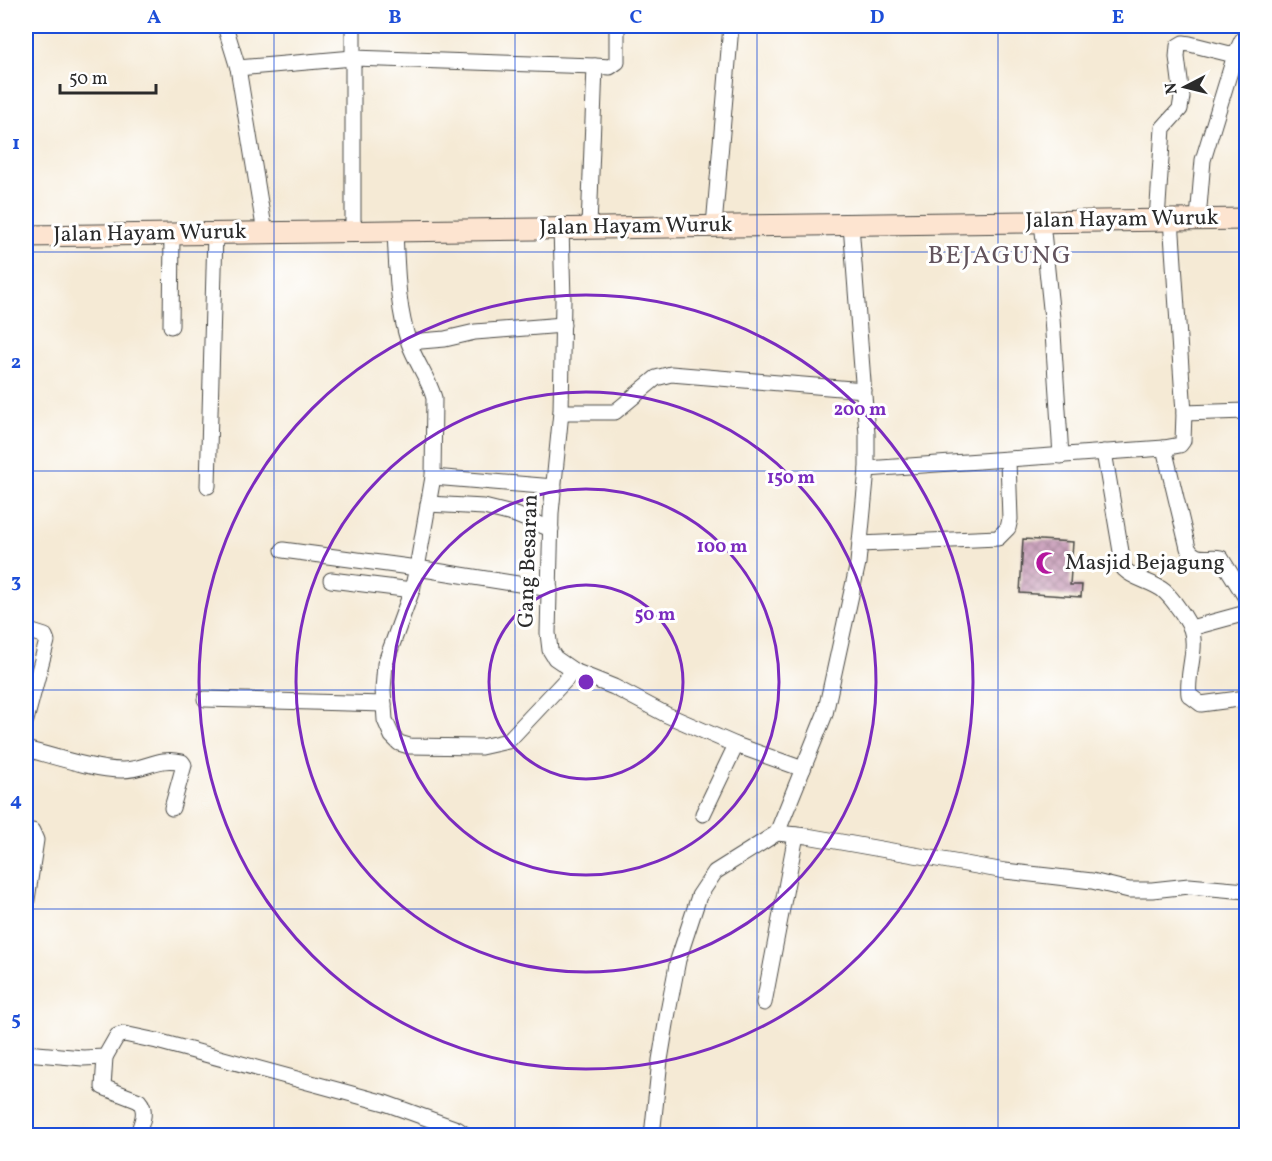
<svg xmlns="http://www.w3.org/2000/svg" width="1272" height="1161" font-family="Vollkorn,serif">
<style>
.building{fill:url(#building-cross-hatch)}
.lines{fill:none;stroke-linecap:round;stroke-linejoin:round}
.street-casing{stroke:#494844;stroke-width:17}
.secondary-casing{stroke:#494844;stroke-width:23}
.street{stroke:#fff;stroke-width:15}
.secondary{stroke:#fde4d0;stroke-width:21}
.grid{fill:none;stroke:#1d4ed8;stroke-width:1.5;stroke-opacity:0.55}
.ring{fill:none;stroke:#7b2cbf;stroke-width:3}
.labels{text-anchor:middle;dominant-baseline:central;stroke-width:6;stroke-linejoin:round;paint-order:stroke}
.street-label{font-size:22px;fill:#2b2b2b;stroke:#fff}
.poi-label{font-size:22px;fill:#2b2b2b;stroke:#fff;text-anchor:start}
.quarter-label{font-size:26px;letter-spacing:1.5px;fill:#63545d;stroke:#fff}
.centre{fill:#7b2cbf;stroke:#fff;stroke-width:3}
.ring-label{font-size:18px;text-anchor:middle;font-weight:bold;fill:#7b2cbf;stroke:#fff;stroke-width:6;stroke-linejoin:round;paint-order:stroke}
.neatline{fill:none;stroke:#1d4ed8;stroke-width:2}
.grid-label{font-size:20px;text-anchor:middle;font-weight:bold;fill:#1d4ed8}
</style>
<defs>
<pattern id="building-cross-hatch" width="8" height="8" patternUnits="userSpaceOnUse" patternTransform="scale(1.5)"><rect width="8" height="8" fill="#caa0bb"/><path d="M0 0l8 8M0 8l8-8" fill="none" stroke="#a48398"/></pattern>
</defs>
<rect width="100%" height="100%" fill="#fff"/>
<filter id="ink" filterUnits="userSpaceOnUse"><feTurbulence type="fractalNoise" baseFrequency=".0167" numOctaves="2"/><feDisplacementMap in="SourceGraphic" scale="12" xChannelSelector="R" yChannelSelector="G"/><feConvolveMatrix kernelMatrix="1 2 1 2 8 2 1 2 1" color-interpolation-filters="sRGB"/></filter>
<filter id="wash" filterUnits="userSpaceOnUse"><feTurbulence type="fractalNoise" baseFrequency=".008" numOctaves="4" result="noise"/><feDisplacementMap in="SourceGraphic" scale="24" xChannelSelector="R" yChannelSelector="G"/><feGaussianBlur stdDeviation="1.35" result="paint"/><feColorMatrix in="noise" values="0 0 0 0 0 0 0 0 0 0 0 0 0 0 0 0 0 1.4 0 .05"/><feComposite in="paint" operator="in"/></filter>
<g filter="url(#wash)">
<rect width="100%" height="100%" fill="#f5ead5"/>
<g id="blocks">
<polygon class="building" points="1023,539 1073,542 1070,585 1082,585 1081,597 1020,593"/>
</g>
</g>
<g filter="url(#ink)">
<use href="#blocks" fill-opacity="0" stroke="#494844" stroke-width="1.5"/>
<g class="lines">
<g class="street-casing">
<g id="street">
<polyline points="225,26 238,68 265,233"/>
<polyline points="238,68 353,58 595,66"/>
<polyline points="1198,219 1203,160 1235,55 1242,40 1246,38"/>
<polyline points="1157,220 1163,128 1180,109 1182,97 1177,57 1178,46 1183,43 1190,44 1246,58"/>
<polyline points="1042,222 1052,318 1061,456"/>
<polyline points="714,226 731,26"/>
<polyline points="561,227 563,300 561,412 551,513 548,633 550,650 555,658 574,671 614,687 667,715 736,745 803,769"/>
<polyline points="589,227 595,66 610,67 617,62 617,26"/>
<path d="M 395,232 C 397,269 397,307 409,343 C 416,363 429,379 434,398 L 433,477 L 417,568 L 412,590 L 385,664 L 383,690 L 385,720 L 392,736 L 399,743 L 409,746 L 481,747 L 508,741 L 574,671"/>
<polyline points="353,233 353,26"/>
<polyline points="171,326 172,234"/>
<polyline points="409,342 445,339 475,332 563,325"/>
<polyline points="561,412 615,412 656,378 671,374 864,390"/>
<polyline points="1184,413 1246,411"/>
<path d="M 1164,448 L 1188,548 C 1196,563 1208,555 1221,558 L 1246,598"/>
<path d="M 1104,452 L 1124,569 C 1135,580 1152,581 1164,591 C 1172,598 1176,605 1182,613 C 1185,618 1189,624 1191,629 C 1198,648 1186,675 1189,695 L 1201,704 L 1246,698"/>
<polyline points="867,469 1164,448 1180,445 1183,441 1184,413 1171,219"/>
<polyline points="433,477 554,487"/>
<polyline points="208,486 215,234"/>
<polyline points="428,504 484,507 516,515 551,529"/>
<polyline points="860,544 998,538 1008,528 1010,519 1008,460"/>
<polyline points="283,550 417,568 550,589"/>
<polyline points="331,580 412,590"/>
<polyline points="1191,628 1246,613"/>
<polyline points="26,630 45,636 47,641 26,720"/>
<polyline points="205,699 384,704"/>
<path d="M 26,749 C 53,756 95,770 122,770 C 147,770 157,756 182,762 L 184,765 L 172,808"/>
<polyline points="703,814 736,745"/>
<polyline points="26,831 32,831 36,840 26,906"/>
<polyline points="777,833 807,836 1005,871 1092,881 1129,890 1152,890 1189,886 1246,891"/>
<polyline points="764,1003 796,835"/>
<polyline points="26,1053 83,1058 105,1057 117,1036 124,1034 157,1041 385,1103 457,1129 467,1136"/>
<path d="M 105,1057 L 103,1087 L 139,1101 C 148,1111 141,1124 137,1136"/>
<polyline points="652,1136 660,1060 668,1012 678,960 699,896 715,872 777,833 825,714 858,563 867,469 867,434 851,225"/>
</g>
</g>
<g class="secondary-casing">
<polyline id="secondary" points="26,236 1246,219"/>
</g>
<use href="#street" class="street"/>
<use href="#secondary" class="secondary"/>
</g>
</g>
<path class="grid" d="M 274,26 L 274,1136M 515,26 L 515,1136M 757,26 L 757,1136M 998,26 L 998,1136M 26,252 L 1246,252M 26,471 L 1246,471M 26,690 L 1246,690M 26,909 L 1246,909"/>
<g class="ring">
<circle cx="586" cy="682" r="97"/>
<circle cx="586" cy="682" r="193"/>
<circle cx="586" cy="682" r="290"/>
<circle cx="586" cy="682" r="387"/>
</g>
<defs>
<g id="mosque-bare" transform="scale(1.8)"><path d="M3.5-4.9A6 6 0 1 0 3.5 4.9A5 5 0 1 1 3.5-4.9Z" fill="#b5179e" stroke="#fff" stroke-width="2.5" paint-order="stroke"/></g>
</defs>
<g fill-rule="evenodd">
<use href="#mosque-bare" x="1047" y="563"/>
</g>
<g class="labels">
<g class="street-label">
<text transform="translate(1122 220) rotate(-1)">Jalan Hayam Wuruk</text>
<text transform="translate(636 227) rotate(-1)">Jalan Hayam Wuruk</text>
<text transform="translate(150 234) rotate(-1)">Jalan Hayam Wuruk</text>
<text transform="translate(529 561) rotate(-88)">Gang Besaran</text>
</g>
<g class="poi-label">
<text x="1065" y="563">Masjid Bejagung</text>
</g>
<g class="quarter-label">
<text x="1000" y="256">BEJAGUNG</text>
</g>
</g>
<circle cx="586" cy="682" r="9" class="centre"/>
<g class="ring-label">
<text x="860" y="415">200 m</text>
<text x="791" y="483">150 m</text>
<text x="722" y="552">100 m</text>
<text x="655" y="620">50 m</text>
</g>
<rect width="1272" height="1161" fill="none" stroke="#fff" stroke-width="66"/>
<g transform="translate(1185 87) rotate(263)" stroke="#ffffff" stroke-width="4.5" paint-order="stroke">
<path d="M0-4.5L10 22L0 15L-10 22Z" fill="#2b2b2b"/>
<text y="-9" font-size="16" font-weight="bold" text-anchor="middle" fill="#2b2b2b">N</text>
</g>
<path d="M60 84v9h96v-9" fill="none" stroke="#2b2b2b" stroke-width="3"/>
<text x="69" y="84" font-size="18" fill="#2b2b2b" stroke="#ffffff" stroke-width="4.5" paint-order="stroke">50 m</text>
<rect x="33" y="33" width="1206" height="1095" class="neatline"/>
<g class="grid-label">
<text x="154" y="23">A</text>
<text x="395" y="23">B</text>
<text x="636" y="23">C</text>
<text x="877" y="23">D</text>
<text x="1118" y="23">E</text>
<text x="16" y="149">1</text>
<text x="16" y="368">2</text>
<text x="16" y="587">3</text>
<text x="16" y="806">4</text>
<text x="16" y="1025">5</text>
</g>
</svg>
